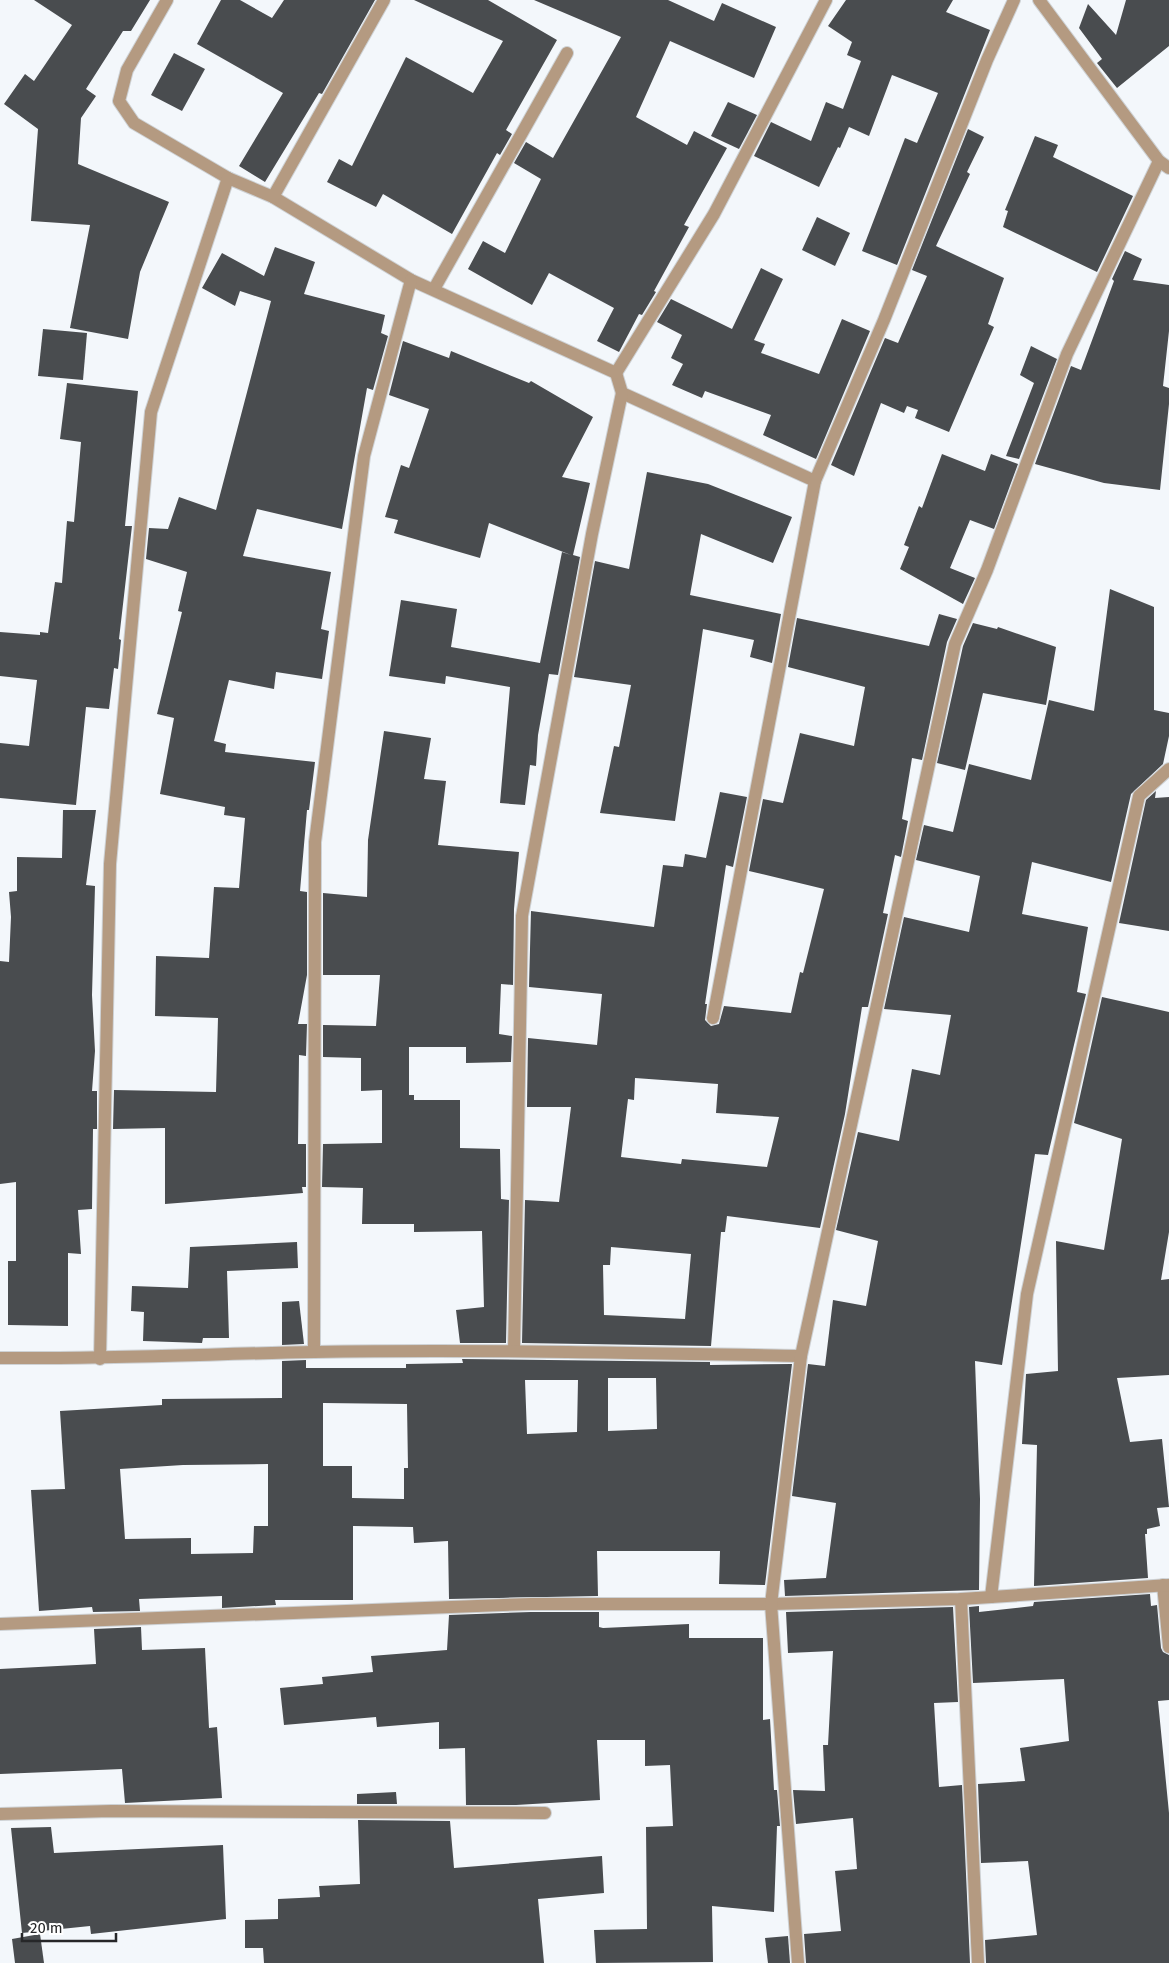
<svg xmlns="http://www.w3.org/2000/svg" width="1169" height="1963" font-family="'Fira Sans',sans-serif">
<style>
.building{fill:#494c4f;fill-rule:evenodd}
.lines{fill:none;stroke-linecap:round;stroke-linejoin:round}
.street-casing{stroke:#ced2d5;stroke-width:14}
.street{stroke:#b49a81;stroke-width:12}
</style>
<rect width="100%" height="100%" fill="#f3f7fb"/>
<g class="building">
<polygon points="34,0 150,0 131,31 123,31 86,89 96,96 81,118 78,164 169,202 140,272 128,339 70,328 90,225 31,221 38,129 4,104 25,74 34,81 72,25"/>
<polygon points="221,0 240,0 272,18 284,0 375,0 322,94 319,93 265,182 239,166 283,93 197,44"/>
<polygon points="414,0 488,0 557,40 506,130 512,134 500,155 497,153 452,234 383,194 376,207 327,182 339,159 352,166 406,57 473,93 503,41"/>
<polygon points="534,0 668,0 714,21 722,3 776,27 754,78 670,41 636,117 687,145 694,131 727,148 684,225 689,227 654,291 656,292 642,315 639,314 619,352 597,341 614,308 549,273 532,305 468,269 483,241 505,253 541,179 514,163 526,142 553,158 621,37"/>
<polygon points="846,0 953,0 946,12 990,30 897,265 862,251 905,138 917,143 938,93 892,75 869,136 849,127 840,148 838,147 819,187 754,156 771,122 811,141 826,102 843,109 861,61 847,55 852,42 828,26"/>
<polygon points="1126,0 1169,0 1169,46 1117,88 1097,63 1102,59 1079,28 1088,4 1116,35"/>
<polygon points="174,53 205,69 182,111 151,95"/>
<polygon points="728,102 757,115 739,149 711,136"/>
<polygon points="968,129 984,137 967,172 970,174 936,246 1004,278 988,324 994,327 949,432 915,418 918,410 907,406 904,413 881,403 854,476 831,465 885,338 898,343 927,276 912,270"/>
<polygon points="1035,136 1058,145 1053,157 1133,196 1097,272 1003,227 1008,211 1005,210"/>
<polygon points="817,217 850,233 835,266 802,250"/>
<polygon points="275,247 315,262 304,294 385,315 381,333 388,336 373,390 367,388 342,529 257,509 243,556 331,572 321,629 329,631 322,679 276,672 274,689 229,680 214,741 226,744 225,752 315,762 309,810 307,810 300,891 307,892 307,975 298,1024 307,1024 306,1056 299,1055 298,1144 306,1144 306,1187 302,1187 303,1193 165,1204 165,1128 113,1129 114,1090 216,1092 218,1018 155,1016 156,956 209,958 214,887 239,888 245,818 224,815 225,807 160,794 174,718 157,714 182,612 178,611 187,572 146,559 149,528 168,529 179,497 216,510 271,301 240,291 235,306 202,288 222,253 264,276"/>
<polygon points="1125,251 1142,259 1133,280 1169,285 1169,331 1163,386 1169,388 1169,404 1160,490 1104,483 1035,464 1071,366 1081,370 1114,281 1112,279"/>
<polygon points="761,268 783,279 754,340 765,344 761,353 819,374 842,319 870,331 816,459 763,435 771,415 705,391 702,398 672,385 683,364 671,358 682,335 657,322 671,299 732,329"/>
<polygon points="43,329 87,333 83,380 38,376"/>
<polygon points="403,341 449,358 451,351 529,383 531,381 593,417 562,477 590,483 573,555 580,557 558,675 549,674 538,735 536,766 530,765 525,805 500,803 510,687 446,676 445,684 389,676 401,600 457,609 451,647 540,663 562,552 571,555 489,523 480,558 394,533 398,520 385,517 401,465 409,468 429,409 389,395"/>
<polygon points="1031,346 1057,359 1019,459 1006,456 1034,383 1020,375"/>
<polygon points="67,383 138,391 125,526 132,526 119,639 121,640 118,669 114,668 109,709 86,707 76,805 0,798 0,743 29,746 37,680 0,676 0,632 40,635 40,632 48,633 55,582 62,583 67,521 74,522 81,442 60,439"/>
<polygon points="942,454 985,471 991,454 1018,464 994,529 970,520 950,568 975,578 963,604 900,569 909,547 904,545 919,506 922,508"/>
<polygon points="647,472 708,484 792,517 773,563 701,534 690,595 781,614 772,663 750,657 754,640 703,629 675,821 600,813 614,746 619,747 631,685 574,677 595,561 629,569"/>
<polygon points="1110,589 1154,607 1154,710 1169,713 1169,736 1163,764 1131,794 1111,882 1032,862 1022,914 1088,927 1077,992 1086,994 1048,1155 1035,1154 1002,1365 975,1361 980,1499 979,1590 785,1596 784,1580 826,1578 836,1503 792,1496 808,1364 825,1366 833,1300 866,1306 878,1241 836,1230 858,1132 899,1141 912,1069 940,1075 951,1015 884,1009 904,917 969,932 980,876 916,860 924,825 953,832 969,764 1031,780 1049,700 1094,711"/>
<path d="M 939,614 L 957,619 L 947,642 L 922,760 L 912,758 L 902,819 L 908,821 L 901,857 L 895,855 L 883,913 L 888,914 L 868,1007 L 862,1007 L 845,1114 L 820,1228 L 727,1216 L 725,1232 L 721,1232 L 711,1346 L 522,1343 L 525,1200 L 559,1202 L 571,1107 L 527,1107 L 528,1038 L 597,1045 L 602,994 L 529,987 L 531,911 L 654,927 L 663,865 L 683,867 L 685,854 L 706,858 L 720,792 L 747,797 L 733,867 L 726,865 L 705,1004 L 707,1004 L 705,1020 L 711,1026 L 719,1024 L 724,1006 L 791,1013 L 800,972 L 803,973 L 824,889 L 749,871 L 763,799 L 783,803 L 800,733 L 854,746 L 865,687 L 788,667 L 797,618 L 929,646 ZM 635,1078 L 718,1084 L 716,1113 L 779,1117 L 767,1167 L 682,1159 L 681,1164 L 621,1157 L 628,1099 L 634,1100 ZM 611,1247 L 691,1254 L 685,1319 L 604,1315 L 603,1265 L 610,1265 Z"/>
<polygon points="973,623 997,629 998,627 1056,647 1046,705 983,693 965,770 937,763 963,646"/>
<polygon points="384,731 431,738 424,779 446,781 438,845 519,852 514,909 513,985 501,984 499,1034 512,1036 511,1062 466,1063 466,1047 409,1047 409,1095 414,1095 414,1100 460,1100 460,1148 500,1149 501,1199 509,1200 506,1343 460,1343 456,1310 484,1307 482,1231 414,1232 414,1224 362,1224 363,1188 322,1187 323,1144 382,1143 382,1090 361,1091 361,1058 323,1057 323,1025 376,1026 380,975 323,975 323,893 367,897 368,840"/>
<polygon points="1156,791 1155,798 1169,797 1169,931 1119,923 1146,800"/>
<polygon points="63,810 96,810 86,885 95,886 92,995 95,1051 92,1091 97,1091 97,1129 93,1129 92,1209 78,1210 81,1254 68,1253 68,1326 8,1325 8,1261 16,1261 16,1182 0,1184 0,961 9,962 11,917 9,892 17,891 17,857 62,858"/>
<polygon points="1102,997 1169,1012 1169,1232 1161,1280 1169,1279 1169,1375 1117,1378 1130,1442 1162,1439 1169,1507 1157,1508 1160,1526 1147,1529 1147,1534 1145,1534 1148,1578 1034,1586 1037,1445 1022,1444 1026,1374 1058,1371 1056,1241 1104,1250 1122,1139 1074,1123"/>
<polygon points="297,1242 298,1268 227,1271 229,1338 203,1338 202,1343 143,1341 144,1312 131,1311 132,1286 188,1288 190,1247"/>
<polygon points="299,1301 304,1344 282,1345 282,1302"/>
<path d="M 462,1359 L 710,1362 L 710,1365 L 792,1364 L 765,1585 L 719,1584 L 720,1551 L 597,1551 L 598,1596 L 449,1599 L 448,1541 L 414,1543 L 413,1527 L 353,1526 L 353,1600 L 275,1600 L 276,1605 L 222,1608 L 222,1596 L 139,1599 L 140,1611 L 93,1612 L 92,1607 L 39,1611 L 31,1490 L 65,1489 L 60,1411 L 162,1405 L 162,1399 L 282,1398 L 282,1361 L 306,1360 L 306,1368 L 406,1368 L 406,1364 L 463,1363 ZM 608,1378 L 656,1378 L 657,1429 L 608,1431 ZM 525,1380 L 578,1380 L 577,1432 L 527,1434 ZM 323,1403 L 407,1404 L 408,1468 L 404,1468 L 404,1499 L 352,1498 L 352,1466 L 323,1466 ZM 268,1464 L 268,1526 L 254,1526 L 253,1553 L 191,1554 L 191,1538 L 125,1539 L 120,1469 L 183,1465 Z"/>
<polygon points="1150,1594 1151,1606 1157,1605 1161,1648 1163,1652 1169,1655 1169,1700 1158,1701 1169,1813 1169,1963 986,1963 985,1940 1037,1935 1028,1861 981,1863 978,1784 1025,1781 1020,1748 1069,1741 1064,1679 973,1683 969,1607 979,1606 979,1612 1033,1606 1034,1602"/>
<polygon points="953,1607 958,1702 934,1703 939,1787 962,1785 970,1963 806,1963 804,1934 841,1931 835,1871 857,1869 853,1818 796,1824 793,1790 825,1791 823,1745 828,1745 833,1651 788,1653 786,1612"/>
<polygon points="531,1612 599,1612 599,1627 603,1628 689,1624 689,1638 763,1638 763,1720 770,1719 774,1790 777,1790 780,1826 777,1826 774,1912 712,1906 713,1962 596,1963 594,1930 647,1929 646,1827 673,1826 670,1765 645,1766 645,1740 597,1740 600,1800 516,1805 466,1805 465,1748 439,1749 439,1722 377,1727 376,1717 284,1725 280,1688 323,1684 322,1677 373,1672 371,1656 447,1650 449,1615"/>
<polygon points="141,1627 142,1650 205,1648 209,1728 217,1727 222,1798 125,1803 122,1769 0,1774 0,1669 96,1664 94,1629"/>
<polygon points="396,1792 397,1804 357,1804 357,1794"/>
<polygon points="358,1820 450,1821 454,1868 602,1856 604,1893 538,1899 544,1963 264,1963 263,1948 245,1948 245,1920 278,1919 278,1899 320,1897 319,1886 360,1884"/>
<polygon points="51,1827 54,1853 223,1845 226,1919 91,1934 90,1926 22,1933 11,1828"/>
<polygon points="40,1934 44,1963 15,1963 12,1939"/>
<polygon points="788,1936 790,1963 768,1963 765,1938"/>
</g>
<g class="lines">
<g class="street-casing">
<g id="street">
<polyline points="167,0 127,70 119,101 134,123 228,178 273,197 411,280 616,373 622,393 815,481"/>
<polyline points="1039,0 1159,161 1169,168"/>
<polyline points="273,197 384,0"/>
<polyline points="434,289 567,53"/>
<polyline points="616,373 714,214 826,0"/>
<polyline points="713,1018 815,481 884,320 987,60 1014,0"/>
<polyline points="514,1351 522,916 592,534 622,393"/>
<polyline points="314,1352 315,842 364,456 411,280"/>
<path d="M 0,1358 C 105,1359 209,1354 314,1352 C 476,1349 639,1353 801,1356"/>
<polyline points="100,1359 110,864 151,412 228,178"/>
<polyline points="1163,1585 1169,1647"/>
<polyline points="991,1597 1027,1294 1139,796 1169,769"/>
<polyline points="961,1599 978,1963"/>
<polyline points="0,1624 531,1604 771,1604 961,1599 1169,1585"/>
<polyline points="0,1814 111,1811 545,1813"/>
<polyline points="798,1963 771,1604 801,1356 955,644 987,570 1067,354 1159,161"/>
</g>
</g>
<use href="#street" class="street"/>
</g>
<path d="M22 1933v8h94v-8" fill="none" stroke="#262729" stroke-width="2.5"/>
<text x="30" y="1933" font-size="15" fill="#262729" stroke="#ffffff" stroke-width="4" paint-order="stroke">20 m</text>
</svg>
